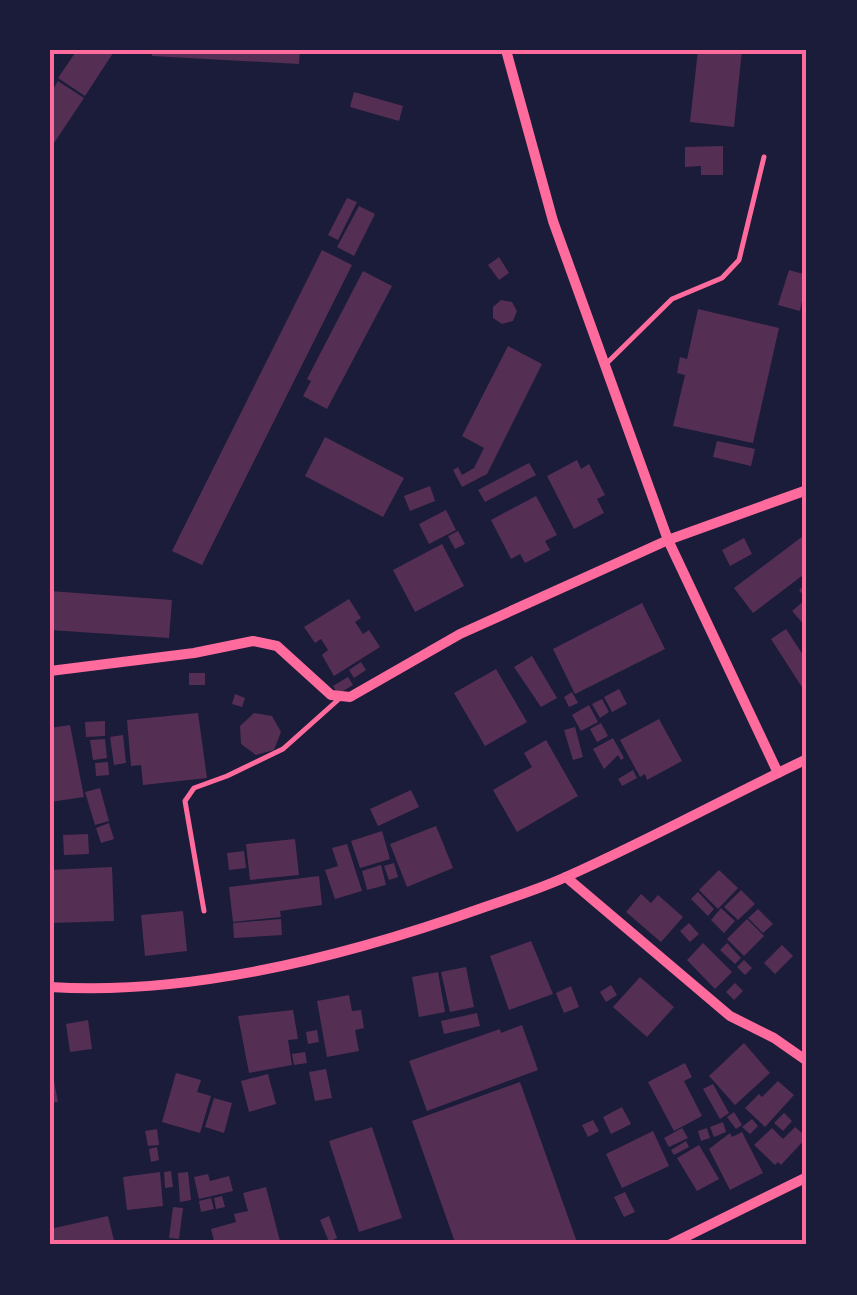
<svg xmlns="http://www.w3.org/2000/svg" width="857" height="1295" font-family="'Work Sans',sans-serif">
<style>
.building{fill:#542f53}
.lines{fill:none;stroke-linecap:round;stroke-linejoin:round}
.service{stroke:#ff6b9d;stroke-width:5}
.minor{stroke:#ff6b9d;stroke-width:10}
.neatline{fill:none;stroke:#ff6b9d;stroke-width:4}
</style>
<rect width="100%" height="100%" fill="#1b1b3a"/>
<g class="building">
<polygon points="77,50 115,50 85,96 58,78"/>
<polygon points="153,50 300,50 299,64 152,56"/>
<polygon points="698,50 742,50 734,127 690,122"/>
<polygon points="58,81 84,98 50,149 50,94"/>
<polygon points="354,92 403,106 399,121 350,107"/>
<polygon points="723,146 723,175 701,175 701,166 685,167 685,147"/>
<polygon points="347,198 357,202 338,240 328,235"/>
<polygon points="359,206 375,214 354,256 337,247"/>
<polygon points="322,250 352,265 202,565 172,551"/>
<polygon points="499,257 509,273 499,280 488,265"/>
<polygon points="789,270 807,275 800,311 778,305"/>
<polygon points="363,271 392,286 327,409 303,396 311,381 307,379"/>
<polygon points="501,300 512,302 517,311 513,321 502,324 493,318 493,307"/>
<polygon points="698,309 779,328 753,443 673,426 685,375 677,373 680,357 687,359"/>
<polygon points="508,346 542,364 487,474 462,487 453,470 458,467 462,475 474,468 484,448 462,436"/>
<polygon points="325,437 404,478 383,517 305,476"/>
<polygon points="717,441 755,449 751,466 713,457"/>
<polygon points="577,460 581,469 589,464 605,495 597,499 604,513 574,529 547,476"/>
<polygon points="529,463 536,475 485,502 478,490"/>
<polygon points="430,486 435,501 410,511 404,496"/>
<polygon points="536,496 557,535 545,541 550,550 525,563 520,554 511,559 491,520"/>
<polygon points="446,510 456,530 429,544 419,524"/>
<polygon points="458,531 465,544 455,549 448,536"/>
<polygon points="807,533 807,572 753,613 734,588"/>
<polygon points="744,538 752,554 730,566 722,550"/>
<polygon points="442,544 464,586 415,612 393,570"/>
<polygon points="807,583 807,628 792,611 806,599 799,590"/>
<polygon points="50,591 172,600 169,638 50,630"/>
<polygon points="349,599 361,618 355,622 363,634 369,630 380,647 334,676 322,655 328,650 321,639 315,643 304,627"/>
<polygon points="642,603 665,649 575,694 553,649"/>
<polygon points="786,629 807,661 807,695 771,639"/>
<polygon points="532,656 557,698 541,707 514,667"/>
<polygon points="361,662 366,670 354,678 349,670"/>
<polygon points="496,669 527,722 485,746 454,693"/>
<rect x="189" y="673" width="16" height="12"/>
<polygon points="348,677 353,685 338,694 333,686"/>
<polygon points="619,689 627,704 612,712 604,697"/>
<polygon points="572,692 578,703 569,707 564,697"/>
<polygon points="235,694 245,698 242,707 232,704"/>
<polygon points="602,699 609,712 600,718 592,704"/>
<polygon points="589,705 598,722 581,731 572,715"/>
<polygon points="198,713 207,778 143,785 141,765 131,766 127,720"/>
<polygon points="254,713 272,716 281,732 274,750 256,755 241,744 240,726"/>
<polygon points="659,719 682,761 647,780 645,774 640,777 620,740"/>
<polygon points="105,721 105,736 86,737 85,722"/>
<polygon points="601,723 608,736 597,742 590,729"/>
<polygon points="70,725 84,797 50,802 50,728"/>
<polygon points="575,727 583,757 573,760 564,730"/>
<polygon points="123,735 126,763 114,765 110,737"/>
<polygon points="613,738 624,758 621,760 618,755 604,769 593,749"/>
<polygon points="105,739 107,758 93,760 90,740"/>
<polygon points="546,740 578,796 517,832 493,790 532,767 524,753"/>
<polygon points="108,762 109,775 96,776 95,763"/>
<polygon points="633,770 637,778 622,786 618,779"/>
<polygon points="100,788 109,821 95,825 85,792"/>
<polygon points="411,790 419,807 378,826 370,809"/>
<polygon points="109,823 114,839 101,843 96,828"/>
<polygon points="436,826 453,868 407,887 390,844"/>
<polygon points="382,831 390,859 360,868 351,841"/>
<polygon points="88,834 89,854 64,855 63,835"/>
<polygon points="295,839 299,875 250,880 246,844"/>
<polygon points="347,844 362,891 335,899 325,870 338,866 332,848"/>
<polygon points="244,851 246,868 229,870 227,853"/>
<polygon points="394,863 398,877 389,880 384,866"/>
<polygon points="381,865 386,885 367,890 362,871"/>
<polygon points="112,867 114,921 51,923 50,870"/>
<polygon points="719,870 738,888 718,909 699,890"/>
<polygon points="319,876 322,905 280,911 281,917 233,922 229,887"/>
<polygon points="741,890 755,904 738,920 724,907"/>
<polygon points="698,892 714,909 708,916 691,899"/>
<polygon points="641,894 651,903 658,895 683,917 661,942 626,912"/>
<polygon points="721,908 735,921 724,933 711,920"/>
<polygon points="758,909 773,924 763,933 748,918"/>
<polygon points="183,911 187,951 145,956 141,915"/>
<polygon points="281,919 282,935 234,938 233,923"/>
<polygon points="747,919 764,936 744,956 727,939"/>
<polygon points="689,923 699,934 690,942 680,931"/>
<polygon points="531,941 553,994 509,1010 490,956"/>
<polygon points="703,943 732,972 715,989 687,960"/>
<polygon points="727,943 741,958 735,964 720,950"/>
<polygon points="782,945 793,956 775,974 764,963"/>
<polygon points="744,960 752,968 745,975 737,967"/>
<polygon points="466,967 474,1007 450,1012 441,972"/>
<polygon points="438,972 445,1012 419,1017 412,977"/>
<polygon points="640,977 674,1007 647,1037 613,1007"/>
<polygon points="735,983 743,991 734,1000 726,992"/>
<polygon points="611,985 617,995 606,1002 600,992"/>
<polygon points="571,986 579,1007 564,1013 556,993"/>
<polygon points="349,995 352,1011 361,1010 364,1028 355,1030 359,1051 327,1057 317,1001"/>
<polygon points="293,1010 298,1039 288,1040 292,1065 249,1073 238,1016"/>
<polygon points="477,1013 480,1026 444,1034 441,1021"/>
<polygon points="88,1020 92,1049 70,1052 66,1024"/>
<polygon points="522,1025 538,1070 427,1111 409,1061 500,1029 501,1033"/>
<polygon points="317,1030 319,1042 308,1044 306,1032"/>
<polygon points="744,1043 770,1073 735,1105 709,1076"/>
<polygon points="305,1052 307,1063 294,1065 292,1054"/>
<polygon points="50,1060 58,1102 50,1103"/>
<polygon points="685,1063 692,1077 684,1081 702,1116 674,1131 648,1082"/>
<polygon points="326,1069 332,1098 315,1101 309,1072"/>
<polygon points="176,1073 201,1080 197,1092 211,1096 200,1133 162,1122"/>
<polygon points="268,1074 276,1104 249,1112 241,1081"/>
<polygon points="778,1081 794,1095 765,1127 745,1108 759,1094 762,1097"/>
<polygon points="520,1082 578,1245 456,1245 412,1121"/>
<polygon points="713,1084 729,1113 720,1119 703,1089"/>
<polygon points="214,1098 232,1103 224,1133 205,1127"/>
<polygon points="622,1107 631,1124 611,1134 603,1117"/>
<polygon points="734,1112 742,1125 736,1129 727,1117"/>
<polygon points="784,1113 792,1121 783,1131 774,1123"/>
<polygon points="752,1119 758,1126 750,1134 742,1127"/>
<polygon points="593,1120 599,1131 588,1137 582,1125"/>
<polygon points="723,1122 726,1132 714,1137 710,1127"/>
<polygon points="372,1127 402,1218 359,1232 329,1141"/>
<polygon points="795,1127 807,1137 781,1165 778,1162 775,1165 754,1145 772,1128 783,1139"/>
<polygon points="682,1128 688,1138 669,1147 664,1138"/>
<polygon points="707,1128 710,1138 701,1141 698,1131"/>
<polygon points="157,1129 159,1145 148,1146 145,1131"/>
<polygon points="653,1131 669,1166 622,1188 606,1154"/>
<polygon points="742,1132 763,1173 730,1190 709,1149 730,1133 732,1137"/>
<polygon points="686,1141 689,1147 674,1155 671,1150"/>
<polygon points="699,1145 719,1179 697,1191 677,1158"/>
<polygon points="157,1147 159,1160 151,1162 149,1149"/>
<polygon points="171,1171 173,1187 165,1188 164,1172"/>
<polygon points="160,1172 163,1206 127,1210 123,1177"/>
<polygon points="188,1172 191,1200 180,1202 178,1173"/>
<polygon points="208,1174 210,1181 229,1176 233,1191 199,1199 194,1177"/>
<polygon points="266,1187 281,1245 215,1245 211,1229 236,1222 234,1214 248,1211 243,1193"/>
<polygon points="625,1192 635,1212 624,1217 614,1197"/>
<polygon points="222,1196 225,1207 216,1209 214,1198"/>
<polygon points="211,1198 214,1209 201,1212 199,1201"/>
<polygon points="173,1207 183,1208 179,1239 169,1238"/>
<polygon points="108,1216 115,1245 69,1245 67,1240 50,1244 50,1229"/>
<polygon points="329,1216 337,1238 329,1242 320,1220"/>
</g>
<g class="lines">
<g class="service">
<polyline points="607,363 672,299 722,278 739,260 764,157"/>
<polyline points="204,911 185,801 194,788 227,776 283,749 339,699"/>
</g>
<g class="minor">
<polyline points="506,50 553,221 668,540 778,773"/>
<polyline points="50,671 194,653 253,641 277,646 331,695 350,697 460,634 668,540 807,490"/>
<polyline points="566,877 730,1016 774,1038 807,1061"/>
<path d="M 50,987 C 191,996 350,955 482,908 C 510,898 540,889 568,876 C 649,840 727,797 807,759"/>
<polyline points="669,1245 807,1177"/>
</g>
</g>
<rect width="857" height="1295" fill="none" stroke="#1b1b3a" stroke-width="105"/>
<rect x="52" y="52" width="752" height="1190" class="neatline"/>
</svg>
